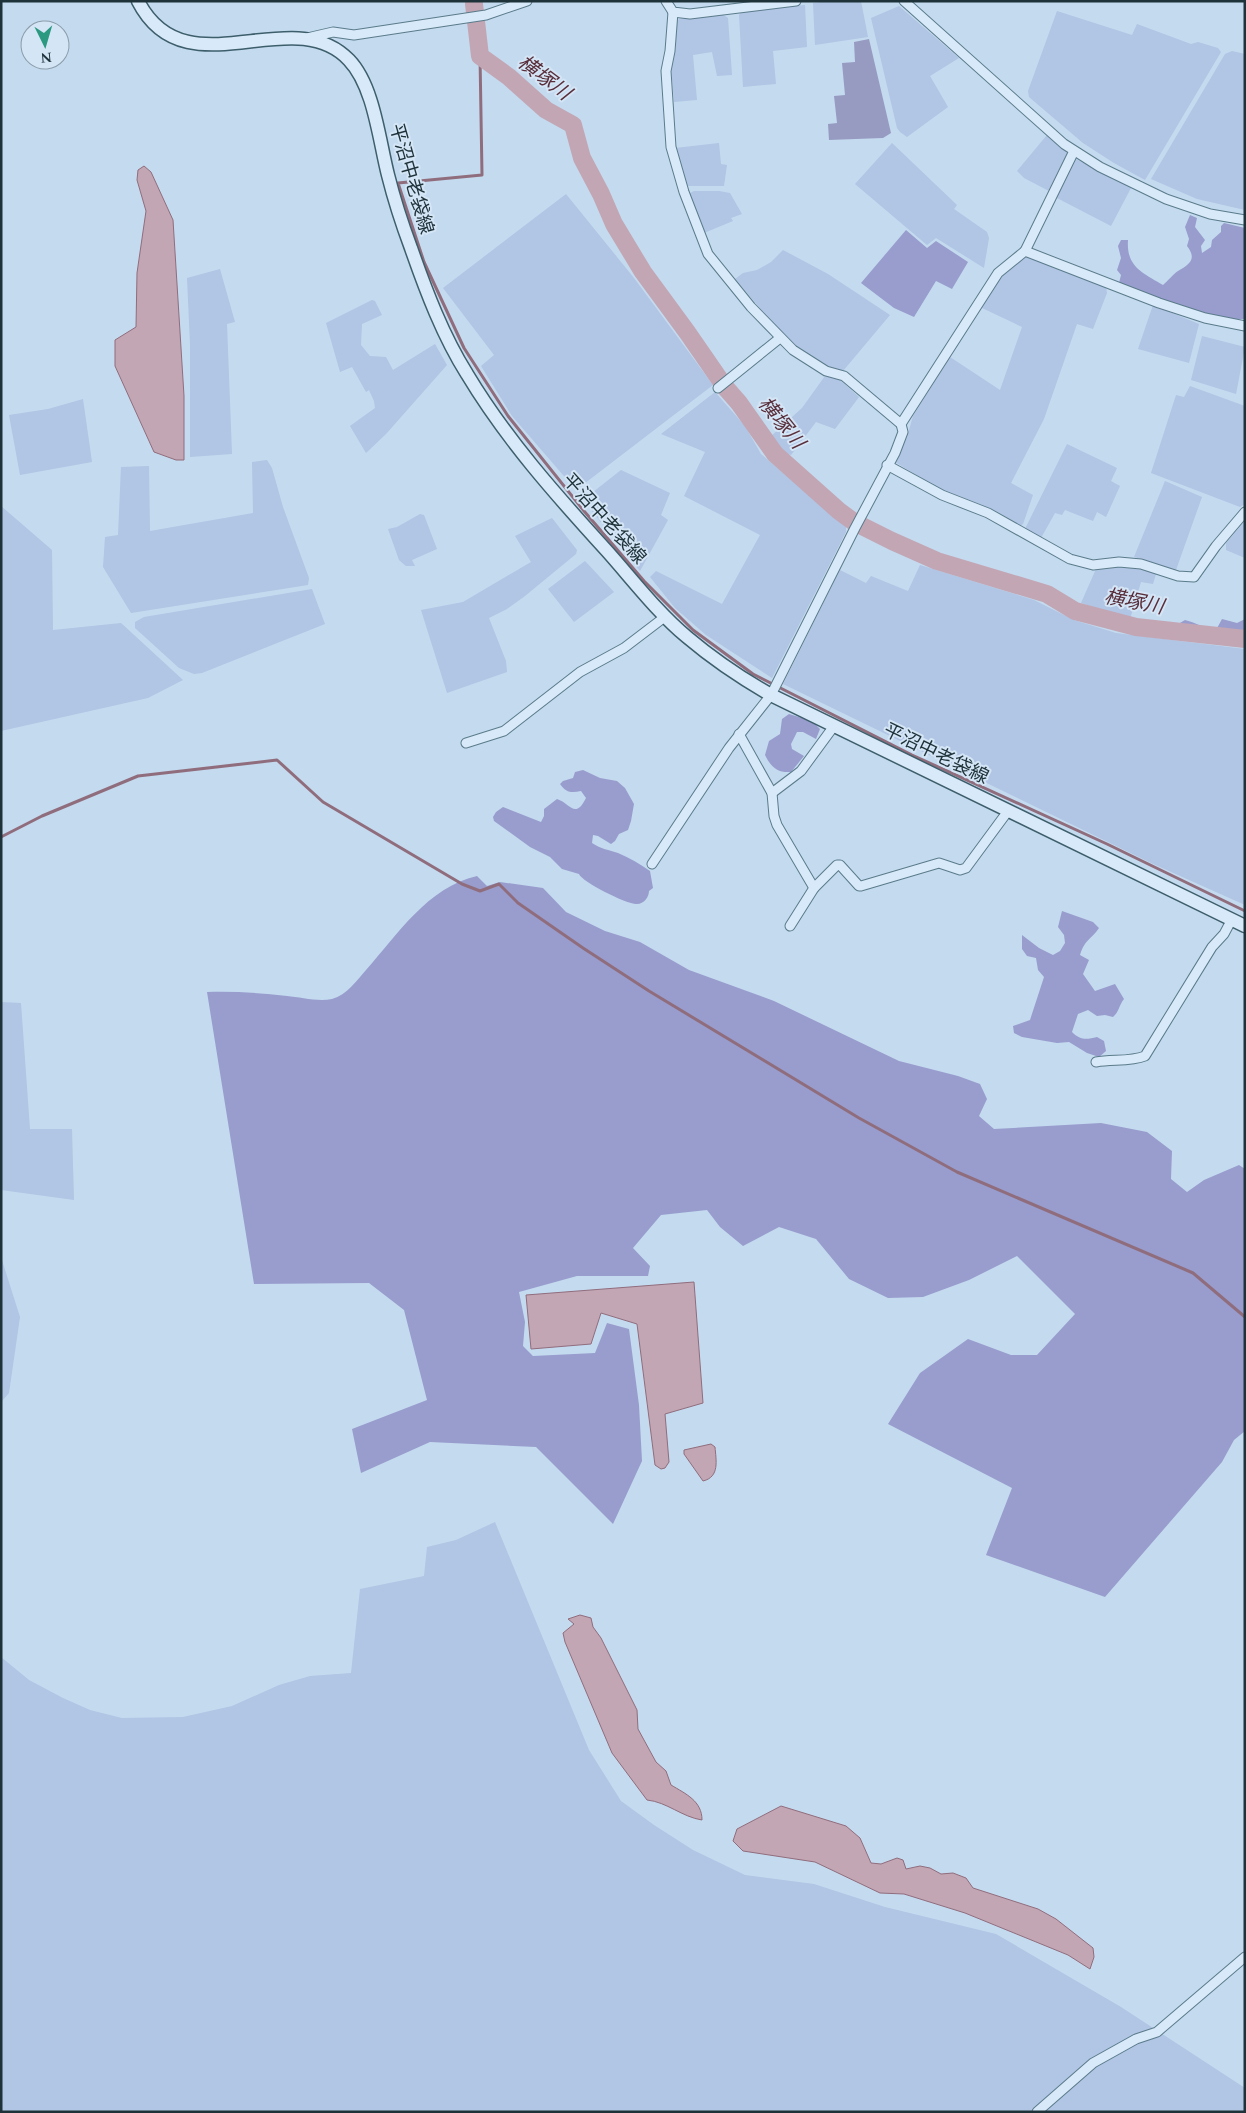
<svg xmlns="http://www.w3.org/2000/svg" width="1246" height="2113" font-family="Spectral,'Noto Sans JP',serif">
<style>
.farmland{fill:#b1c5e4}
.green{fill:#989dcd}
.cemetery{fill:#979bc2}
.water{fill:#c2a6b4;stroke:#906d7d}
.lines{fill:none;stroke-linecap:round;stroke-linejoin:round}
.stream{stroke:#906d7d;stroke-width:3}
.river{stroke:#c2a6b4;stroke-width:18}
.street-casing{stroke:#5a7b8a;stroke-width:11}
.secondary-casing{stroke:#3d5e6b;stroke-width:15}
.street{stroke:#d8e9f9;stroke-width:9}
.secondary{stroke:#d8e9f9;stroke-width:12}
.labels{text-anchor:middle;dominant-baseline:central;stroke-width:4;stroke-linejoin:round;paint-order:stroke}
.street-label{font-size:19px;fill:#1e3239;stroke:#d4e5f6}
.water-label{font-size:20px;font-style:italic;fill:#592e3a;stroke:#d4e5f6}
</style>
<rect width="100%" height="100%" fill="#c4daef"/>
<g class="farmland">
<polygon points="828,1 861,1 868,37 815,45 813,3"/>
<polygon points="805,5 807,47 773,51 776,84 743,87 739,15 742,11"/>
<polygon points="899,6 959,58 930,76 948,107 907,137 900,132 897,128 871,18"/>
<polygon points="1057,11 1132,35 1137,24 1191,44 1198,42 1218,48 1221,52 1145,180 1114,163 1083,143 1029,97 1028,91"/>
<polygon points="722,14 728,18 732,75 717,76 712,52 693,55 697,100 674,102 671,67 676,48 676,22 679,19"/>
<polygon points="1232,51 1245,54 1245,210 1197,199 1151,179 1225,54"/>
<polygon points="1047,135 1070,153 1049,191 1024,178 1017,171"/>
<polygon points="719,143 721,164 727,165 724,186 688,186 685,184 675,148"/>
<polygon points="892,143 957,205 954,209 987,232 989,238 984,268 936,238 927,245 855,184"/>
<polygon points="1076,159 1131,188 1111,226 1055,197"/>
<polygon points="694,191 719,191 730,193 742,214 731,218 733,221 704,233 689,196 690,193"/>
<polygon points="566,194 634,278 713,385 576,490 512,416 481,366 494,355 443,288"/>
<polygon points="783,250 828,274 890,315 843,371 826,367 788,341 735,279 743,273 757,270 771,262"/>
<polygon points="1027,256 1106,287 1107,293 1093,329 1077,324 1044,419 1011,483 1033,495 1023,524 1020,526 982,505 936,487 895,462 907,437 913,416 950,357 1000,390 1022,327 980,307 1005,272"/>
<polygon points="220,269 235,322 227,324 232,454 190,457 190,344 187,278"/>
<polygon points="372,300 375,301 382,315 362,324 361,345 370,356 386,357 393,370 435,344 447,365 386,434 366,453 350,426 375,408 374,401 369,390 366,392 352,367 340,372 326,323"/>
<polygon points="1153,305 1199,324 1189,363 1138,349"/>
<polygon points="1202,336 1245,347 1236,394 1191,380"/>
<polygon points="825,376 840,380 859,397 835,429 816,422 791,455 783,453 769,438 802,408"/>
<polygon points="1190,386 1245,406 1245,504 1240,507 1151,473 1176,395 1184,397"/>
<polygon points="715,392 745,426 761,454 846,527 846,532 772,678 706,635 675,608 650,577 656,571 722,604 760,535 684,496 705,452 661,434"/>
<polygon points="83,399 92,462 20,475 9,415 48,409"/>
<polygon points="1067,444 1117,468 1111,481 1120,486 1106,517 1097,512 1093,521 1065,510 1062,515 1055,513 1041,538 1025,529"/>
<polygon points="267,460 272,468 283,507 309,578 308,585 131,613 103,567 105,537 118,535 121,467 149,466 150,531 253,513 252,462"/>
<polygon points="621,470 670,493 661,515 668,520 640,571 583,500"/>
<polygon points="1165,481 1202,497 1176,570 1134,557"/>
<polygon points="1,506 52,550 53,630 121,623 183,680 148,698 1,731"/>
<polygon points="420,514 424,515 437,549 412,560 415,566 406,566 399,560 388,529 397,527"/>
<polygon points="552,518 577,550 576,554 525,596 507,609 489,618 506,661 507,672 447,693 421,610 463,602 531,562 515,536"/>
<polygon points="1245,521 1245,558 1226,550 1226,543"/>
<polygon points="585,561 614,592 574,622 548,589"/>
<polygon points="920,565 1034,600 1074,620 1116,633 1245,649 1245,905 1151,863 783,684 840,570 866,583 871,576 908,591"/>
<polygon points="1117,566 1150,570 1156,574 1153,584 1141,582 1130,619 1081,603 1096,569"/>
<polygon points="312,589 325,624 202,673 194,674 179,668 135,628 135,622 144,617"/>
<polygon points="1,1002 21,1003 30,1129 72,1129 74,1200 1,1190"/>
<polygon points="1,1257 20,1317 9,1393 1,1402"/>
<polygon points="495,1522 589,1750 621,1801 654,1825 693,1850 745,1875 814,1884 885,1907 996,1934 1121,2007 1245,2088 1245,2112 1,2112 1,1657 29,1680 63,1698 90,1710 122,1718 183,1717 232,1706 279,1685 310,1676 351,1673 360,1589 424,1576 427,1547 456,1540"/>
</g>
<g class="green">
<path d="M 1190,215 L 1197,218 L 1195,227 L 1205,240 L 1201,246 L 1202,253 L 1211,247 L 1212,240 L 1221,232 L 1221,226 L 1224,223 L 1245,228 L 1245,319 L 1229,319 L 1205,314 L 1197,318 L 1119,283 L 1121,275 L 1117,270 L 1121,258 L 1118,246 L 1121,240 L 1128,240 C 1126,267 1143,273 1163,285 C 1168,281 1173,274 1178,271 C 1190,264 1197,259 1187,246 L 1189,239 L 1185,227 Z"/>
<polygon points="906,230 927,248 936,241 968,262 952,289 936,281 914,317 894,308 861,283"/>
<path d="M 1222,619 L 1237,623 L 1245,619 L 1245,638 L 1225,642 L 1186,637 L 1182,635 L 1177,629 L 1180,623 L 1185,620 C 1197,623 1203,628 1216,630 Z"/>
<path d="M 789,714 L 812,721 L 820,729 L 816,739 L 803,732 L 797,732 L 791,744 L 792,749 L 804,756 L 791,772 C 777,773 771,767 765,755 L 769,741 L 780,734 L 782,719 Z"/>
<path d="M 583,770 L 600,778 L 617,781 L 625,788 L 634,804 L 631,821 L 628,830 L 619,834 L 615,841 L 611,844 L 598,836 L 593,835 L 592,843 C 601,849 609,850 618,853 C 630,858 640,864 650,871 L 653,888 L 649,891 C 649,897 644,904 637,904 C 628,905 582,882 579,874 L 562,869 L 550,857 L 530,847 L 494,821 L 493,817 L 496,812 L 503,807 L 541,822 L 544,816 L 544,809 L 557,799 C 570,803 575,820 586,798 L 581,791 C 572,793 566,793 560,784 L 563,781 L 573,778 L 575,772 Z"/>
<path d="M 477,876 L 487,886 L 500,882 L 543,888 L 566,912 L 605,931 L 640,942 L 689,970 L 774,1001 L 899,1061 L 958,1076 L 980,1084 L 987,1099 L 979,1116 L 994,1129 L 1101,1123 L 1147,1132 L 1172,1151 L 1171,1179 L 1187,1192 L 1204,1180 L 1239,1165 L 1245,1169 L 1245,1431 L 1234,1440 L 1222,1462 L 1105,1597 L 986,1555 L 1012,1488 L 888,1424 L 920,1373 L 968,1339 L 1011,1355 L 1037,1355 L 1075,1314 L 1017,1256 L 969,1280 L 923,1297 L 888,1298 L 849,1279 L 816,1239 L 779,1227 L 743,1246 L 720,1227 L 707,1210 L 661,1215 L 633,1248 L 650,1266 L 648,1276 L 577,1276 L 519,1292 L 525,1322 L 523,1346 L 533,1356 L 595,1353 L 607,1323 L 629,1329 L 639,1405 L 642,1461 L 613,1524 L 536,1447 L 430,1442 L 361,1473 L 352,1429 L 427,1400 L 404,1310 L 369,1283 L 254,1284 L 207,992 C 234,991 260,993 287,996 C 300,997 318,1002 332,999 C 347,995 357,980 366,970 C 398,934 428,887 477,876 Z"/>
<path d="M 1062,911 L 1093,922 L 1099,928 C 1091,940 1085,939 1080,955 L 1089,960 L 1083,974 L 1095,991 L 1115,984 L 1124,999 C 1119,1005 1119,1012 1113,1017 L 1105,1015 L 1097,1016 L 1088,1010 L 1078,1014 L 1072,1032 C 1080,1040 1086,1040 1097,1037 L 1104,1041 L 1106,1051 L 1099,1057 L 1087,1053 L 1069,1042 L 1057,1043 L 1022,1037 L 1014,1033 L 1013,1026 L 1030,1020 L 1044,977 L 1038,970 L 1036,958 L 1027,956 L 1022,949 L 1022,935 L 1039,948 L 1053,955 L 1060,951 L 1065,943 L 1064,935 L 1058,927 Z"/>
</g>
<polygon class="cemetery" points="869,39 891,133 883,138 829,140 828,124 837,123 834,96 845,95 842,63 855,62 854,42"/>
<g class="water">
<polygon points="144,166 151,172 173,220 184,396 184,460 176,460 154,452 115,366 115,340 136,327 137,273 146,211 137,180 138,170"/>
<polygon points="694,1282 703,1403 665,1414 669,1462 665,1468 661,1469 655,1465 637,1324 601,1313 591,1344 531,1349 526,1295"/>
<path d="M 711,1444 L 715,1447 C 716,1460 720,1477 703,1481 L 684,1454 L 684,1450 Z"/>
<path d="M 580,1615 L 591,1618 L 593,1627 L 601,1638 L 637,1710 L 638,1729 L 656,1762 L 666,1771 L 671,1785 C 686,1794 702,1801 702,1820 C 682,1817 667,1802 647,1800 L 612,1753 L 565,1642 L 563,1633 L 574,1624 L 568,1619 Z"/>
<polygon points="781,1806 846,1826 860,1838 871,1863 881,1864 897,1858 903,1860 906,1869 920,1866 930,1868 941,1874 953,1873 966,1878 973,1888 1038,1909 1056,1919 1093,1948 1094,1957 1090,1969 1068,1955 965,1913 904,1894 880,1893 815,1862 743,1851 733,1841 737,1829"/>
</g>
<g class="lines">
<g class="stream">
<polyline points="480,56 482,175 398,183 424,262 464,348 508,416 584,511 644,581 693,630 753,674 912,755 1107,844 1245,911"/>
<polyline points="1,837 42,816 138,776 277,760 323,802 462,884 480,891 499,884 518,903 583,948 649,991 859,1118 957,1172 1193,1273 1245,1317"/>
</g>
<polyline class="river" points="474,4 480,56 509,77 546,110 573,125 582,158 601,194 614,224 643,272 687,332 725,387 739,403 775,454 839,511 854,522 892,541 937,561 1047,594 1075,611 1136,627 1245,639"/>
<g class="street-casing">
<g id="street">
<polyline points="666,1 673,12 690,14 796,1"/>
<polyline points="904,1 1064,144 1100,167 1166,199 1210,214 1245,220"/>
<polyline points="673,12 670,51 666,71 671,147 684,192 708,254 751,307 793,350 826,371 844,376 901,424"/>
<polyline points="307,38 333,32 354,35 486,15 527,1"/>
<polyline points="1025,251 1074,151"/>
<polyline points="718,388 780,338"/>
<polyline points="887,465 942,495 988,513 1070,559 1093,565 1119,562 1141,564 1178,576 1194,577 1216,546 1245,512"/>
<polyline points="739,734 772,793 774,816 777,825 814,888"/>
<polyline points="466,743 504,731 580,672 624,648 666,616"/>
<polyline points="772,793 801,771 834,726"/>
<polyline points="652,864 729,748 771,695 855,528 895,453 903,432 901,424 998,273 1025,251 1159,303 1205,318 1245,326"/>
<polyline points="790,926 814,888 837,865 840,865 859,886 861,886 939,863 960,870 966,868 1008,811"/>
<path d="M 1096,1062 C 1112,1059 1130,1062 1145,1056 L 1212,947 L 1224,934 L 1232,919"/>
<polyline points="1037,2112 1093,2063 1136,2039 1157,2032 1245,1957"/>
</g>
</g>
<g class="secondary-casing">
<path id="secondary" d="M 138,1 C 185,93 292,0 349,60 C 374,86 379,140 388,175 C 394,199 402,224 411,248 C 426,291 443,336 467,374 C 506,439 556,495 607,551 C 632,579 657,612 687,637 C 713,659 741,678 771,695 L 1245,926"/>
</g>
<use href="#street" class="street"/>
<use href="#secondary" class="secondary"/>
</g>
<g class="labels">
<g class="street-label">
<text transform="translate(411 179) rotate(74)">平沼中老袋線</text>
<text transform="translate(604 519) rotate(48)">平沼中老袋線</text>
<text transform="translate(936 754) rotate(26)">平沼中老袋線</text>
</g>
<g class="water-label">
<text transform="translate(544 78) rotate(37)">横塚川</text>
<text transform="translate(781 423) rotate(51)">横塚川</text>
<text transform="translate(1134 602) rotate(11)">横塚川</text>
</g>
</g>
<rect width="1246" height="2113" fill="none" stroke="#1e3239" stroke-width="5"/>
<g transform="translate(45 45) rotate(175)"><circle r="24" fill="#d4e5f6" stroke="#8b9daa"/>
<path d="M0-4L9 19L0 12L-9 19Z" fill="#2a9980"/>
<text y="-8" font-size="14" font-weight="bold" text-anchor="middle" fill="#1e3239">N</text>
</g>
</svg>
